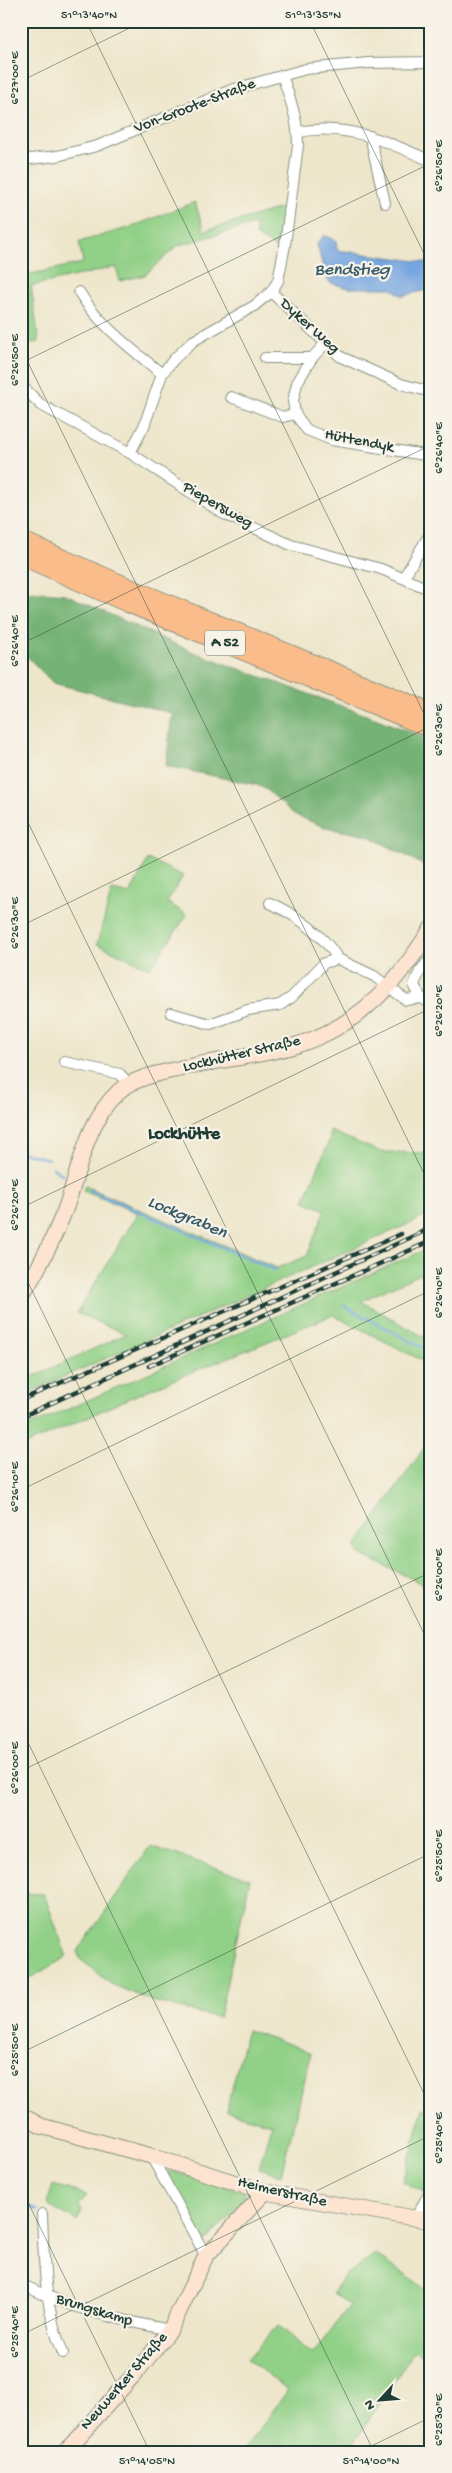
<svg xmlns="http://www.w3.org/2000/svg" width="452" height="2473" font-family="'Gochi Hand',sans-serif">
<style>
.green{fill:#91d087;stroke:#58865e}
.forest{fill:#74b274;stroke:#4a7854}
.water{fill:#76a5e0;stroke:#4a718a}
.lines{fill:none;stroke-linecap:round;stroke-linejoin:round}
.stream{stroke:#76a5e0;stroke-width:2.5}
.street-casing{stroke:#869280;stroke-width:12}
.secondary-casing{stroke:#869280;stroke-width:17}
.highway-casing{stroke:#869280;stroke-width:21}
.street{stroke:#fff;stroke-width:10}
.secondary{stroke:#fde4d1;stroke-width:15}
.highway{stroke:#fabc8b;stroke-width:19}
.rail-casing{stroke:#1f3d34;stroke-width:4.5}
.rail{stroke:#f7f3e8;stroke-width:2.5;stroke-dasharray:8;stroke-linecap:butt}
.ticks{fill:none;stroke:#1f3d34;stroke-width:1;stroke-opacity:0.45}
.labels{text-anchor:middle;dominant-baseline:central;stroke-width:4.5;stroke-linejoin:round;paint-order:stroke}
.shield{fill:#f7f3e8;stroke:#60746a;stroke-width:1}
.shield-label{font-size:15px;font-weight:bold;fill:#1f3d34}
.street-label{font-size:16px;fill:#1f3d34;stroke:#f7f3e8}
.water-label{font-size:18px;font-style:italic;fill:#395c68;stroke:#f7f3e8}
.neighbourhood-label{font-size:18px;font-weight:bold;fill:#1f3d34;stroke:#f7f3e8}
.neatline{fill:none;stroke:#1f3d34;stroke-width:2}
.ticks-label{font-size:12px;text-anchor:middle;fill:#1f3d34}
</style>
<rect width="100%" height="100%" fill="#f7f3e8"/>
<filter id="ink" filterUnits="userSpaceOnUse"><feTurbulence type="fractalNoise" baseFrequency=".02" numOctaves="2"/><feDisplacementMap in="SourceGraphic" scale="10" xChannelSelector="R" yChannelSelector="G"/><feConvolveMatrix kernelMatrix="1 2 1 2 8 2 1 2 1" color-interpolation-filters="sRGB"/></filter>
<filter id="wash" filterUnits="userSpaceOnUse"><feTurbulence type="fractalNoise" baseFrequency=".0096" numOctaves="4" result="noise"/><feDisplacementMap in="SourceGraphic" scale="20" xChannelSelector="R" yChannelSelector="G"/><feGaussianBlur stdDeviation="1.12" result="paint"/><feColorMatrix in="noise" values="0 0 0 0 0 0 0 0 0 0 0 0 0 0 0 0 0 1.4 0 .05"/><feComposite in="paint" operator="in"/></filter>
<g filter="url(#wash)">
<rect width="100%" height="100%" fill="#eee6cb"/>
<g class="green">
<polygon points="195,202 204,231 284,207 279,250 256,235 255,224 177,246 145,275 120,281 116,267 31,286 39,342 21,345 21,276 83,263 79,242 131,227"/>
<polygon points="148,859 183,876 167,902 187,915 150,968 97,944 112,890 130,894"/>
<polygon points="330,1131 381,1152 431,1153 431,1214 21,1396 21,1382 126,1334 77,1313 138,1213 83,1191 85,1186 277,1268 307,1256 325,1210 304,1201 330,1139"/>
<polygon points="431,1247 431,1269 361,1301 431,1341 431,1365 333,1315 141,1393 21,1447 21,1430"/>
<polygon points="431,1438 431,1588 358,1553 356,1546"/>
<polygon points="150,1846 250,1879 219,2018 152,2001 111,1984 79,1958 78,1951"/>
<polygon points="21,1893 44,1894 67,1957 21,1983"/>
<polygon points="247,2030 292,2045 311,2054 281,2175 259,2168 271,2124 226,2111"/>
<polygon points="423,2108 431,2112 431,2180 424,2192 403,2182"/>
<polygon points="171,2171 243,2191 247,2199 204,2243 166,2179 168,2173"/>
<polygon points="53,2185 87,2195 79,2205 82,2211 77,2221 47,2204"/>
<polygon points="375,2254 431,2293 431,2363 414,2351 348,2452 243,2452 288,2390 247,2359 278,2325 313,2354 350,2305 333,2293 345,2275"/>
</g>
<polygon class="forest" points="32,591 65,594 193,652 377,719 431,740 431,869 369,836 327,828 295,815 267,790 257,785 166,766 172,713 53,683 21,650 21,597"/>
<polygon class="water" points="324,235 336,241 337,250 431,263 431,289 402,296 391,288 349,288 330,283 325,276 317,244"/>
<g class="lines">
<g class="stream">
<polyline points="21,1152 48,1159"/>
<polyline points="53,1168 63,1175"/>
<polyline points="89,1190 275,1270"/>
<polyline points="344,1306 431,1352"/>
<polyline points="21,2203 38,2210"/>
</g>
</g>
</g>
<g filter="url(#ink)">
<g class="lines">
<g class="street-casing">
<g id="street">
<path d="M 298,132 C 345,122 389,142 431,161"/>
<polyline points="370,136 385,203"/>
<polyline points="21,160 57,156 97,146 231,90 306,69 368,63 431,62"/>
<path d="M 79,292 C 100,326 132,349 162,374"/>
<polyline points="271,292 341,357 401,384 431,392"/>
<polyline points="325,344 312,358 297,383 293,401 295,414 307,430 332,440 431,456"/>
<polyline points="265,358 312,358"/>
<polyline points="21,385 41,405 130,453 224,514 291,545 381,569 431,590"/>
<polyline points="231,397 283,417 295,414"/>
<path d="M 130,453 L 144,426 L 162,374 L 174,359 L 193,341 L 254,306 L 271,292 L 278,281 L 285,245 L 298,145 C 298,120 290,98 282,75"/>
<polyline points="404,577 431,532"/>
<path d="M 270,903 C 295,914 324,935 338,959"/>
<polyline points="421,998 414,985 420,971 431,958"/>
<polyline points="171,1013 210,1024 248,1010 280,1005 292,997 324,963 338,959 374,976 406,1000 421,998 431,1003"/>
<polyline points="64,1062 120,1074 129,1084"/>
<polyline points="151,2156 206,2256"/>
<path d="M 42,2214 C 44,2262 44,2308 63,2353"/>
<polyline points="415,2219 431,2190"/>
<path d="M 21,2284 C 71,2309 116,2319 170,2330"/>
</g>
</g>
<g class="secondary-casing">
<g id="secondary">
<path d="M 21,1297 C 38,1270 53,1240 65,1210 C 80,1169 86,1121 119,1091 C 137,1076 164,1073 186,1067 C 223,1059 261,1056 297,1045 C 360,1025 397,983 431,929"/>
<polyline points="21,2115 41,2126 151,2156 265,2192 431,2221"/>
<polyline points="65,2452 139,2369 170,2330 206,2256 265,2192"/>
</g>
</g>
<g class="highway-casing">
<g id="highway">
<polyline points="21,541 131,589 431,713"/>
<polyline points="21,555 127,602 431,728"/>
</g>
</g>
<use href="#street" class="street"/>
<use href="#secondary" class="secondary"/>
<use href="#highway" class="highway"/>
<g class="rail-casing">
<g id="rail">
<polyline points="149,1366 431,1241"/>
<polyline points="21,1400 401,1234"/>
<polyline points="21,1417 431,1228"/>
</g>
</g>
<use href="#rail" class="rail"/>
</g>
</g>
<path class="ticks" d="M 86,21 L 431,728M 310,21 L 431,268M 21,81 L 144,21M 21,348 L 431,1188M 21,363 L 431,163M 21,644 L 431,445M 21,808 L 431,1648M 21,926 L 431,726M 21,1208 L 431,1008M 21,1268 L 431,2108M 21,1490 L 431,1290M 21,1728 L 374,2452M 21,1771 L 431,1572M 21,2053 L 431,1853M 21,2188 L 150,2452M 21,2335 L 431,2135M 359,2452 L 431,2417"/>
<g class="labels">
<rect class="shield" x="205" y="630.5" width="40" height="25" rx="4"/>
<g class="shield-label">
<text x="225" y="643">A 52</text>
</g>
<g class="street-label">
<text transform="translate(195 107) rotate(-21)">Von-Groote-Straße</text>
<text transform="translate(309 327) rotate(42)">Dyker Weg</text>
<text transform="translate(359 442) rotate(11)">Hüttendyk</text>
<text transform="translate(217 506) rotate(30)">Piepersweg</text>
<text transform="translate(242 1055) rotate(-13)">Lockhütter Straße</text>
<text transform="translate(282 2193) rotate(13)">Heimerstraße</text>
<text transform="translate(94 2311) rotate(17)">Brungskamp</text>
<text transform="translate(125 2382) rotate(-49)">Neuwerker Straße</text>
</g>
<g class="water-label">
<text x="352" y="270">Bendstieg</text>
<text transform="translate(187 1218) rotate(23)">Lockgraben</text>
</g>
<g class="neighbourhood-label">
<text x="184" y="1134">Lockhütte</text>
</g>
</g>
<rect width="452" height="2473" fill="none" stroke="#f7f3e8" stroke-width="55"/>
<g transform="translate(380 2400) rotate(244)" stroke="#f7f3e8" stroke-width="4" paint-order="stroke">
<path d="M0-4L9 19L0 12L-9 19Z" fill="#1f3d34"/>
<text y="-8" font-size="14" font-weight="bold" text-anchor="middle" fill="#1f3d34">N</text>
</g>
<rect x="28" y="28" width="396" height="2418" class="neatline"/>
<g class="ticks-label">
<text x="89" y="18">51°13'40"N</text>
<text x="313" y="18">51°13'35"N</text>
<text transform="translate(14 78) rotate(-90)" y="4">6°27'00"E</text>
<text transform="translate(438 166) rotate(-90)" y="4">6°26'50"E</text>
<text transform="translate(14 360) rotate(-90)" y="4">6°26'50"E</text>
<text transform="translate(438 448) rotate(-90)" y="4">6°26'40"E</text>
<text transform="translate(14 641) rotate(-90)" y="4">6°26'40"E</text>
<text transform="translate(438 730) rotate(-90)" y="4">6°26'30"E</text>
<text transform="translate(14 923) rotate(-90)" y="4">6°26'30"E</text>
<text transform="translate(438 1011) rotate(-90)" y="4">6°26'20"E</text>
<text transform="translate(14 1205) rotate(-90)" y="4">6°26'20"E</text>
<text transform="translate(438 1293) rotate(-90)" y="4">6°26'10"E</text>
<text transform="translate(14 1487) rotate(-90)" y="4">6°26'10"E</text>
<text transform="translate(438 1575) rotate(-90)" y="4">6°26'00"E</text>
<text transform="translate(14 1768) rotate(-90)" y="4">6°26'00"E</text>
<text transform="translate(438 1856) rotate(-90)" y="4">6°25'50"E</text>
<text transform="translate(14 2050) rotate(-90)" y="4">6°25'50"E</text>
<text transform="translate(438 2138) rotate(-90)" y="4">6°25'40"E</text>
<text transform="translate(14 2332) rotate(-90)" y="4">6°25'40"E</text>
<text transform="translate(438 2420) rotate(-90)" y="4">6°25'30"E</text>
<text x="147" y="2464">51°14'05"N</text>
<text x="371" y="2464">51°14'00"N</text>
</g>
</svg>
